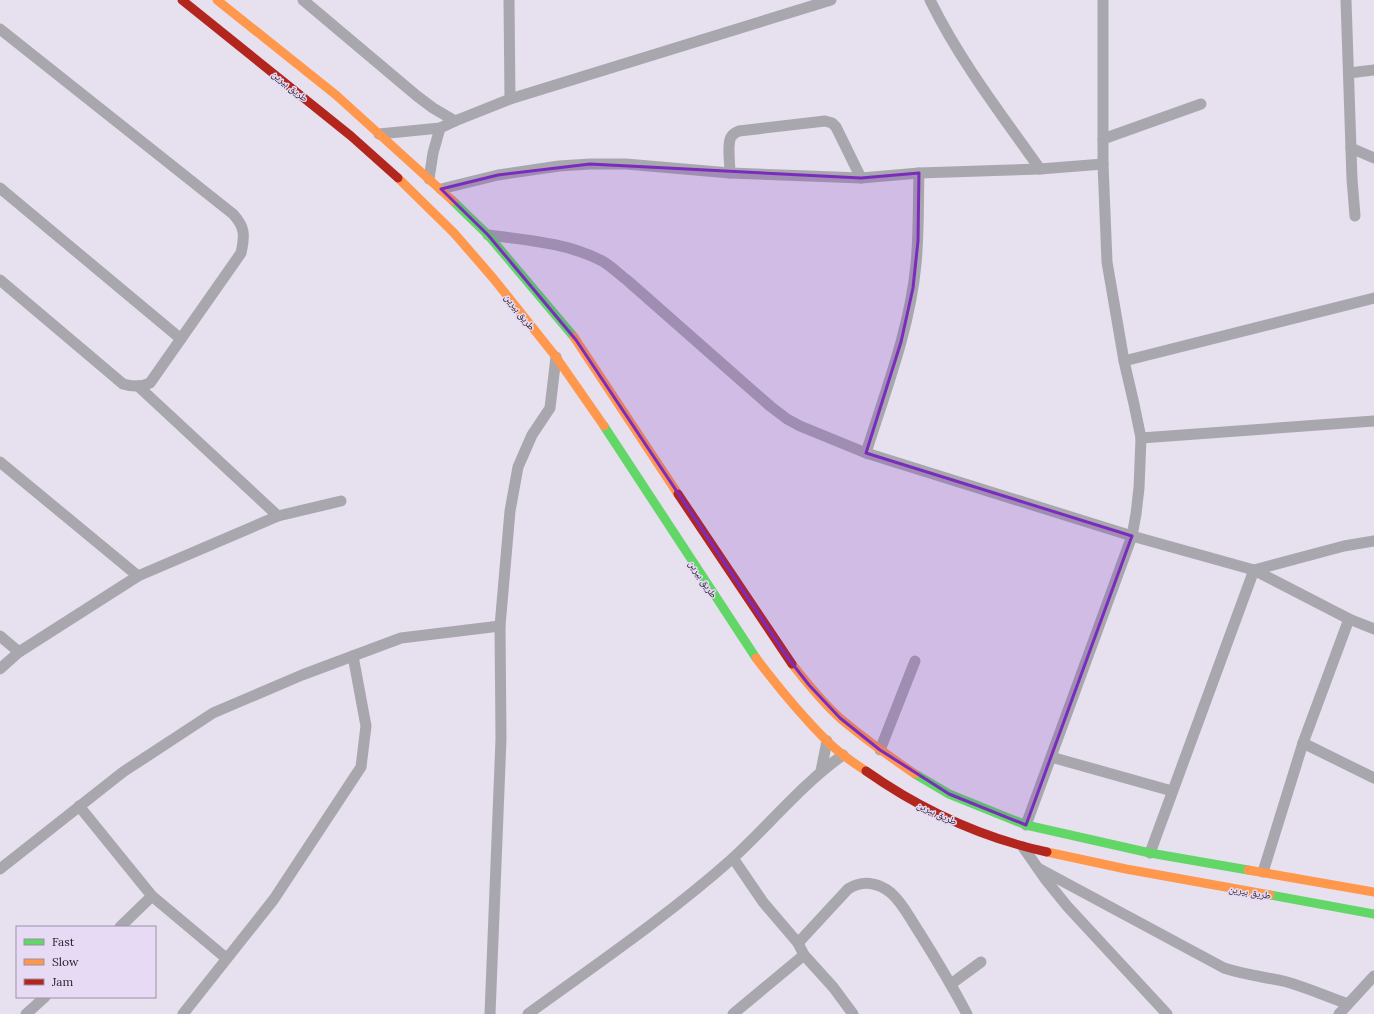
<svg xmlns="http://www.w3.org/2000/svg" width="1374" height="1014" font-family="Lora,'Noto Naskh Arabic',serif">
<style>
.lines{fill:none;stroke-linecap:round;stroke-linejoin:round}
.street{stroke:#a8a7ae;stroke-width:11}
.fast{stroke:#63d668;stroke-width:9}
.slow{stroke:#ff974d;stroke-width:9}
.jam{stroke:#b3261e;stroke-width:9}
.marked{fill:#7b2cbf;fill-opacity:0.2;stroke:#7b2cbf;stroke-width:3;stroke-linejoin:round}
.labels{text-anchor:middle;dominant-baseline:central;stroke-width:3;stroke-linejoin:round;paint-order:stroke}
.street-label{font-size:10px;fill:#28232c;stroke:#e7daf5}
</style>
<rect width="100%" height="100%" fill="#e7e0ef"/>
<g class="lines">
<g class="street">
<polyline points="303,0 417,96 433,108 455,121"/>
<polyline points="509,0 510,99"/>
<path d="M 930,0 C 960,61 1001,114 1040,169"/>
<polyline points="1346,0 1352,179 1355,216"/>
<path d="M 0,29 L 233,214 C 245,227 245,235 241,253 L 150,383 C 141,387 133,387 123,384 L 0,280"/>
<polyline points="1349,73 1374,70"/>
<polyline points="379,134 440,128 455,121 510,99 831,0"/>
<polyline points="1103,139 1201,104"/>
<polyline points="1351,148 1374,158"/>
<path d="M 730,173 C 730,164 727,144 731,137 C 733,134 736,132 739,131 L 825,121 L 832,123 L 836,127 L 861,178"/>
<polyline points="429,179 433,153 440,128"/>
<polyline points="0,188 181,339"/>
<polyline points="441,189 498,175 559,166 590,164 626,164 730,173 861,178 919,173 1040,169 1103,164"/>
<path d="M 488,235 C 527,240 569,243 604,262 C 612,267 620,275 628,281 L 770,406 L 787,419 L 800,426 L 866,453 L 1132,536 L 1254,570 L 1349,619 L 1374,629"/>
<polyline points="1124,361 1374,298"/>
<polyline points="138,386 278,516"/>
<polyline points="1141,438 1374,421"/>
<path d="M 866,453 C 885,392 910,329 916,264 C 919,234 918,203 919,173"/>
<polyline points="0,462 138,576"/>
<polyline points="0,636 19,652"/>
<polyline points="0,669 19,652 138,576 278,516 341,501"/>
<polyline points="1303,743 1374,778"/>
<polyline points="880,750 915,661"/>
<polyline points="1051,757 1172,791"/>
<polyline points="821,771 827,741"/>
<polyline points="79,806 152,896 226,958"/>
<polyline points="1026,825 1132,536 1136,514 1139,488 1141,438 1134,404 1124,361 1107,262 1103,164 1103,0"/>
<polyline points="1023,847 1046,880 1067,906 1167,1014"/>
<polyline points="1150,853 1254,570 1344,546 1374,541"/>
<path d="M 1038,868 L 1224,968 C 1245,975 1266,977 1287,982 C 1308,988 1328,997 1348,1004"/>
<polyline points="0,869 123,772 213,713 302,675 401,638 500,626"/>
<polyline points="1263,872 1303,743 1349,619"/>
<polyline points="120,927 152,896"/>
<path d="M 798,943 L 848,889 C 862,880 878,882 891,893 C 903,903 910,919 919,932 C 936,959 952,986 967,1014"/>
<polyline points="804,955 833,987 853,1014"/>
<polyline points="951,984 981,962"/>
<polyline points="26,1014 45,997"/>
<polyline points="183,1014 274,899 361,767 366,726 353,656"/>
<polyline points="490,1014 501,739 500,626 510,511 518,467 532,435 550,408 556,357"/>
<path d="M 528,1014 C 597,964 669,915 733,858 C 770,824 802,784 843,755"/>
<polyline points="733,1014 804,955 798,943 763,902 733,858"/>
<polyline points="1339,1014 1374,976"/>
</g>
<g class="fast">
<polyline points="453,201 488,235 574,337"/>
<polyline points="604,426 756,658"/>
<polyline points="915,774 949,794 1026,825 1150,853 1248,870"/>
<polyline points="1270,895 1374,914"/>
</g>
<g class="slow">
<polyline points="217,0 336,95 453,201"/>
<polyline points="398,178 454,233 493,278 556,357 604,426"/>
<polyline points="574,337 678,494"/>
<path d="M 756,658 C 778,687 801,715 827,741 C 838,752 852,762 866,771"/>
<path d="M 792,664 C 807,683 823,703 841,719 C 865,739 890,757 915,774"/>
<polyline points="1047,852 1126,869 1270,895"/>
<polyline points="1248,870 1374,892"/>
</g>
<g class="jam">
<polyline points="182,0 351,136 398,178"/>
<polyline points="678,494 792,664"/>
<path d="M 866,771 C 920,809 983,838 1047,852"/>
</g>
</g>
<path class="marked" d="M 590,164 L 861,178 L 919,173 L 918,241 L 913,288 L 901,342 L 866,453 L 1132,536 L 1026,825 L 949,794 L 880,750 L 840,718 L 809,685 L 787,657 L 576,340 L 488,235 L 441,189 L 498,175 Z"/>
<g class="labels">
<g class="street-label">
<text transform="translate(290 86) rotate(39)">طريق بيرين</text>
<text transform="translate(520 312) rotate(52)">طريق بيرين</text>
<text transform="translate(703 579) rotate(56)">طريق بيرين</text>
<text transform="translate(937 813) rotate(25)">طريق بيرين</text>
<text transform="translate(1250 892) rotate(10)">طريق بيرين</text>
</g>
</g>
<rect x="16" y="926" width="140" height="72" fill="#e7daf5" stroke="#9b91a5"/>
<rect x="24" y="939" width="20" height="6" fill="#63d668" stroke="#9b91a5"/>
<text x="52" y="946" font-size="12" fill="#28232c">Fast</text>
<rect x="24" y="959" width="20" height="6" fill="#ff974d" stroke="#9b91a5"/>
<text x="52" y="966" font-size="12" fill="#28232c">Slow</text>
<rect x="24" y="979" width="20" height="6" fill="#b3261e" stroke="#9b91a5"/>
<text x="52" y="986" font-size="12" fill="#28232c">Jam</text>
</svg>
